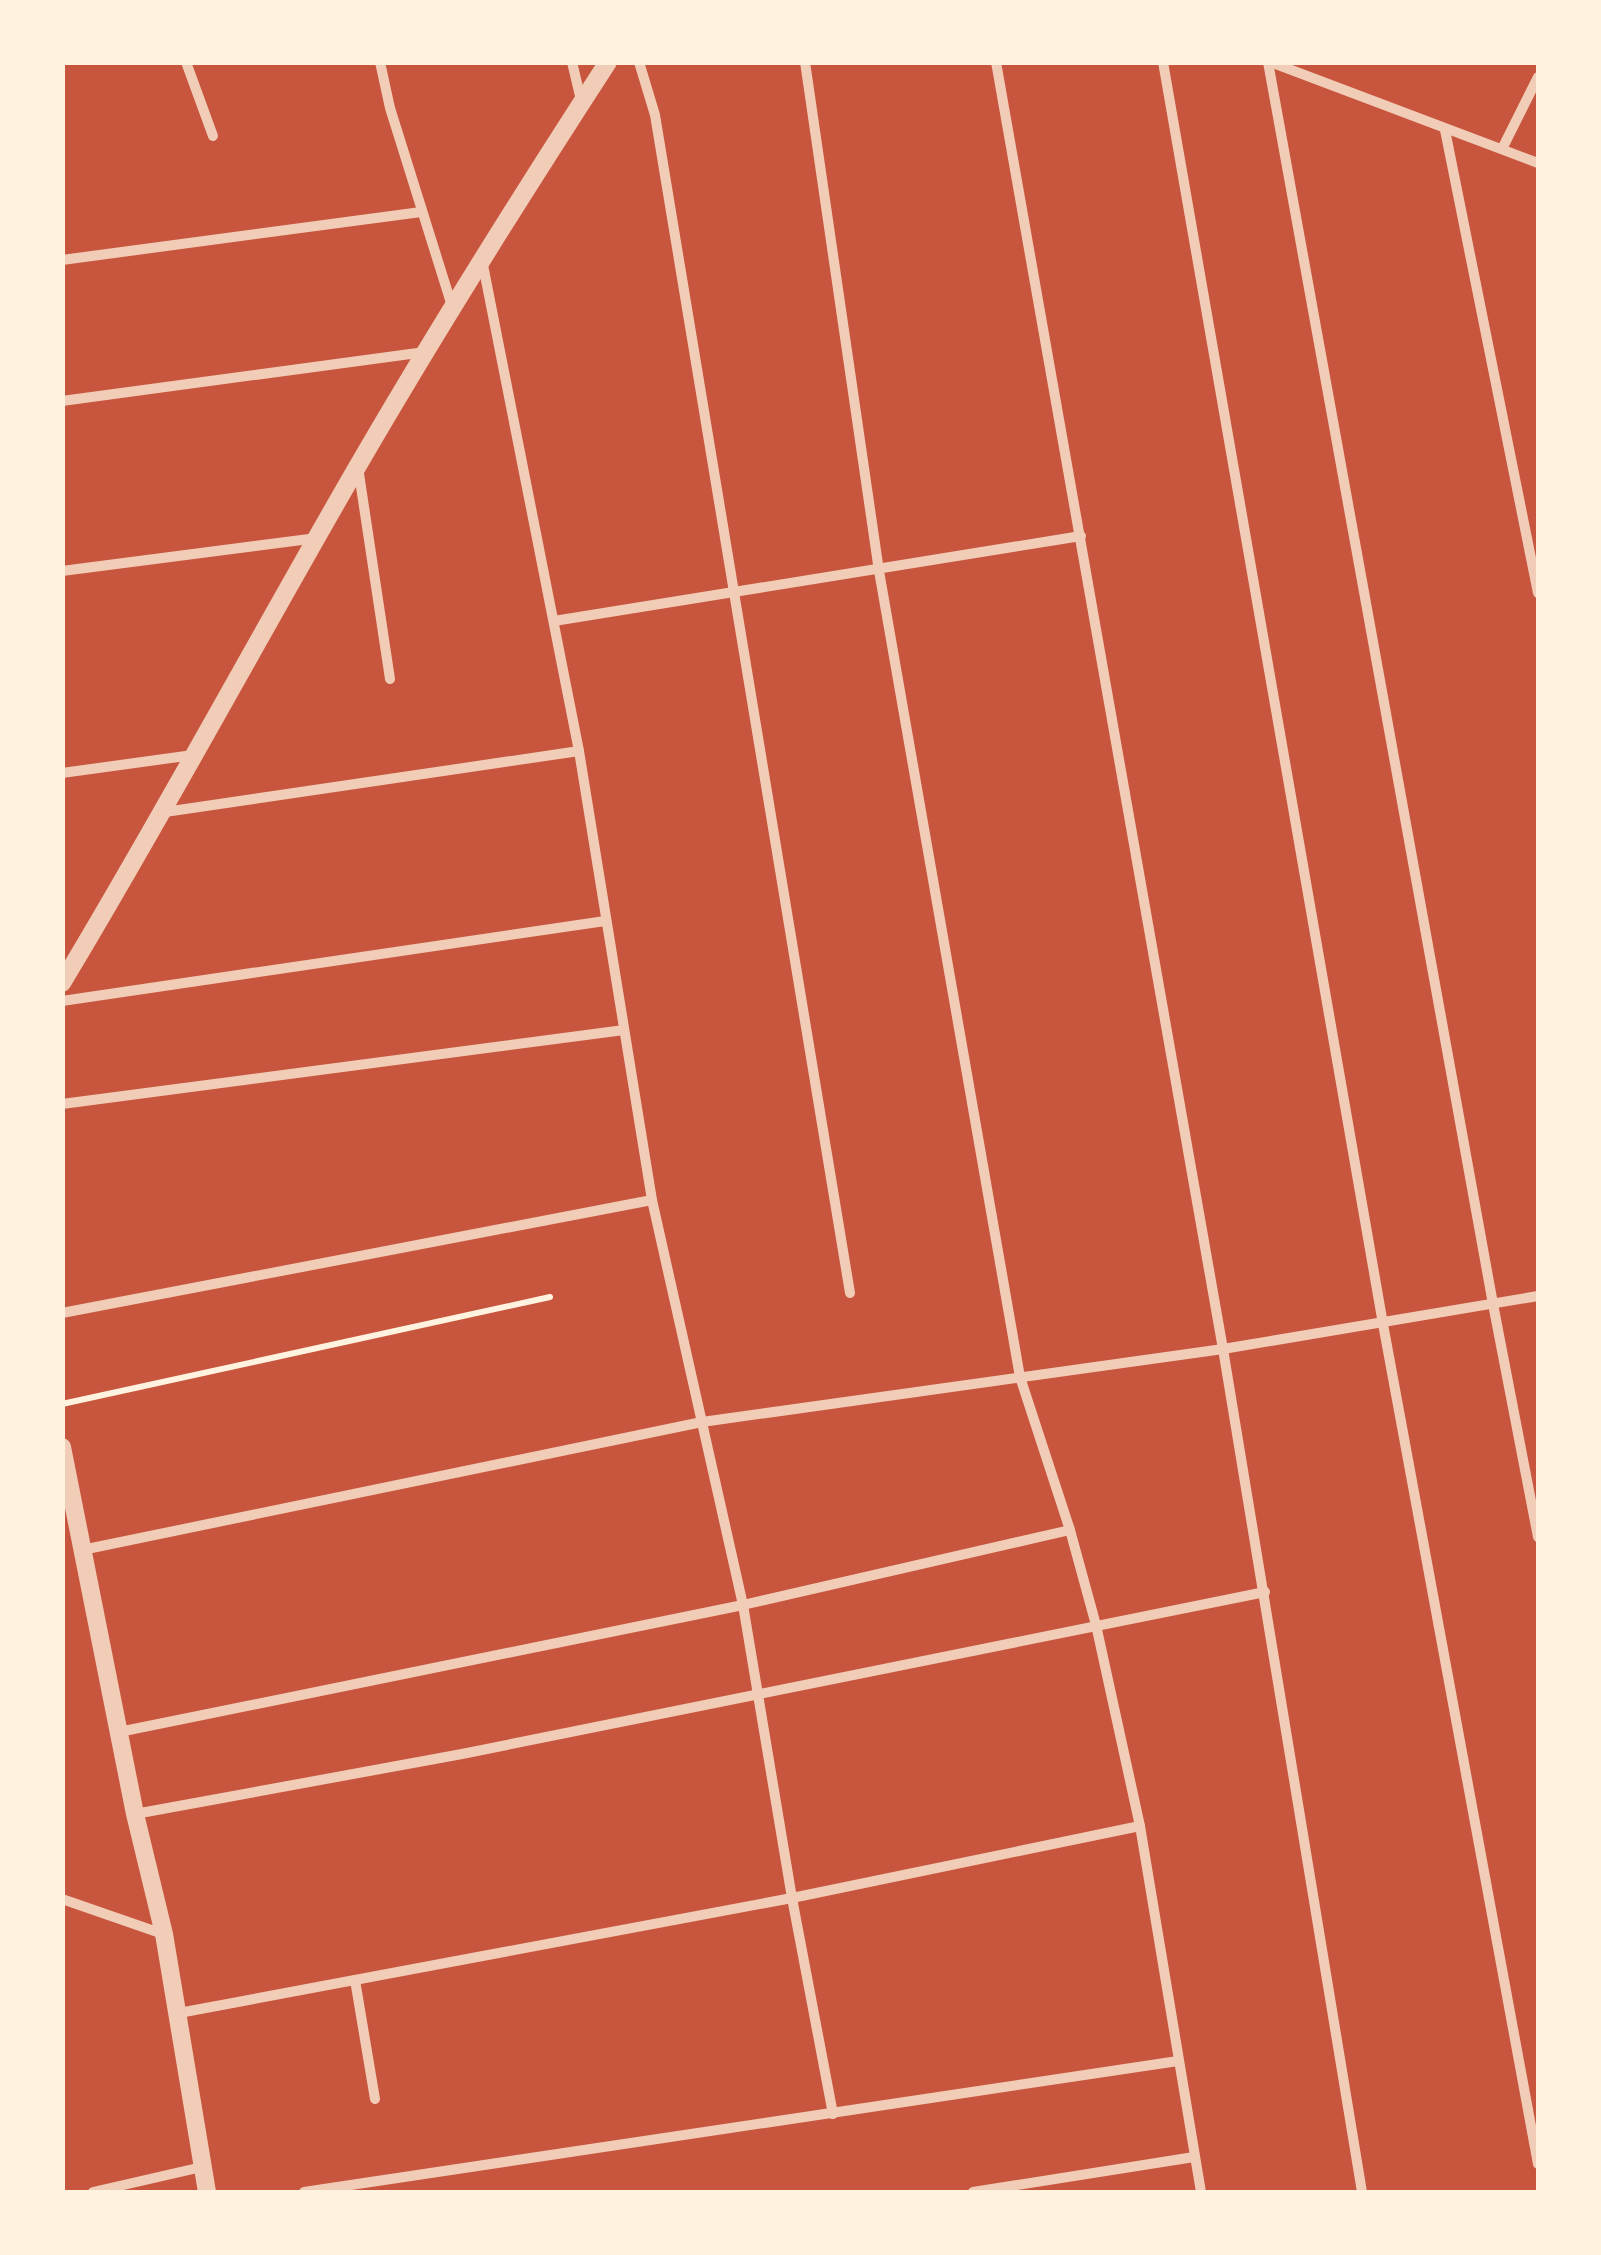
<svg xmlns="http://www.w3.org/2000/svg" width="1601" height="2255" font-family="'Varela Round',sans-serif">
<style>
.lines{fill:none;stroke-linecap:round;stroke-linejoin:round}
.path{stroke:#fff3e0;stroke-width:6}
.minor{stroke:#f1ccb7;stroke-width:10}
.tertiary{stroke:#f1ccb7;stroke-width:18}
</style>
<rect width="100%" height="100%" fill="#c8553d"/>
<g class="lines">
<polyline class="path" points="62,1404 550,1297"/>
<g class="minor">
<polyline points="186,62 213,136"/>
<polyline points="380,62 390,108 452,306"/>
<polyline points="572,62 581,100"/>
<polyline points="639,62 655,115 850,1293"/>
<polyline points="805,62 879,571 1020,1377 1070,1530 1096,1625 1140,1826 1201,2192"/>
<polyline points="996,62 1223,1349 1362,2192"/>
<polyline points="1163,62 1383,1324 1538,2164"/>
<polyline points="1268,62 1493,1304 1538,1537"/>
<polyline points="1270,62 1538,163"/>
<polyline points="1445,130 1538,593"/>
<polyline points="1502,149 1538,77"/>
<polyline points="62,260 421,212"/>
<polyline points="482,260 579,751 652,1200 743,1605 792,1898 833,2114"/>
<polyline points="62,401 425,352"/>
<polyline points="358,467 390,679"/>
<polyline points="62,571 317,538"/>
<polyline points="554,621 1081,536"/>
<polyline points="62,773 193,755"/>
<polyline points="165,812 579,751"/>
<polyline points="62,1001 605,921"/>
<polyline points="62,1104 624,1030"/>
<polyline points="62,1313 652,1200"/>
<polyline points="82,1550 702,1422 1223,1349 1538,1296"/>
<polyline points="119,1732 743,1605 1070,1530"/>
<polyline points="135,1814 462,1754 1265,1592"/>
<polyline points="62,1899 163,1934"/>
<polyline points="355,1980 375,2099"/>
<polyline points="179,2013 792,1898 1140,1826"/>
<polyline points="93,2192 202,2167"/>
<polyline points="304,2192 1178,2061"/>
<polyline points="973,2192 1194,2157"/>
</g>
<g class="tertiary">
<path d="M 62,983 C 164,814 257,640 356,469 C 436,331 521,196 608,62"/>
<polyline points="62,1447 135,1814 164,1934 207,2192"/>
</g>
</g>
<rect width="1601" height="2255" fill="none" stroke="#fff3e0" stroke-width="130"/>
</svg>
